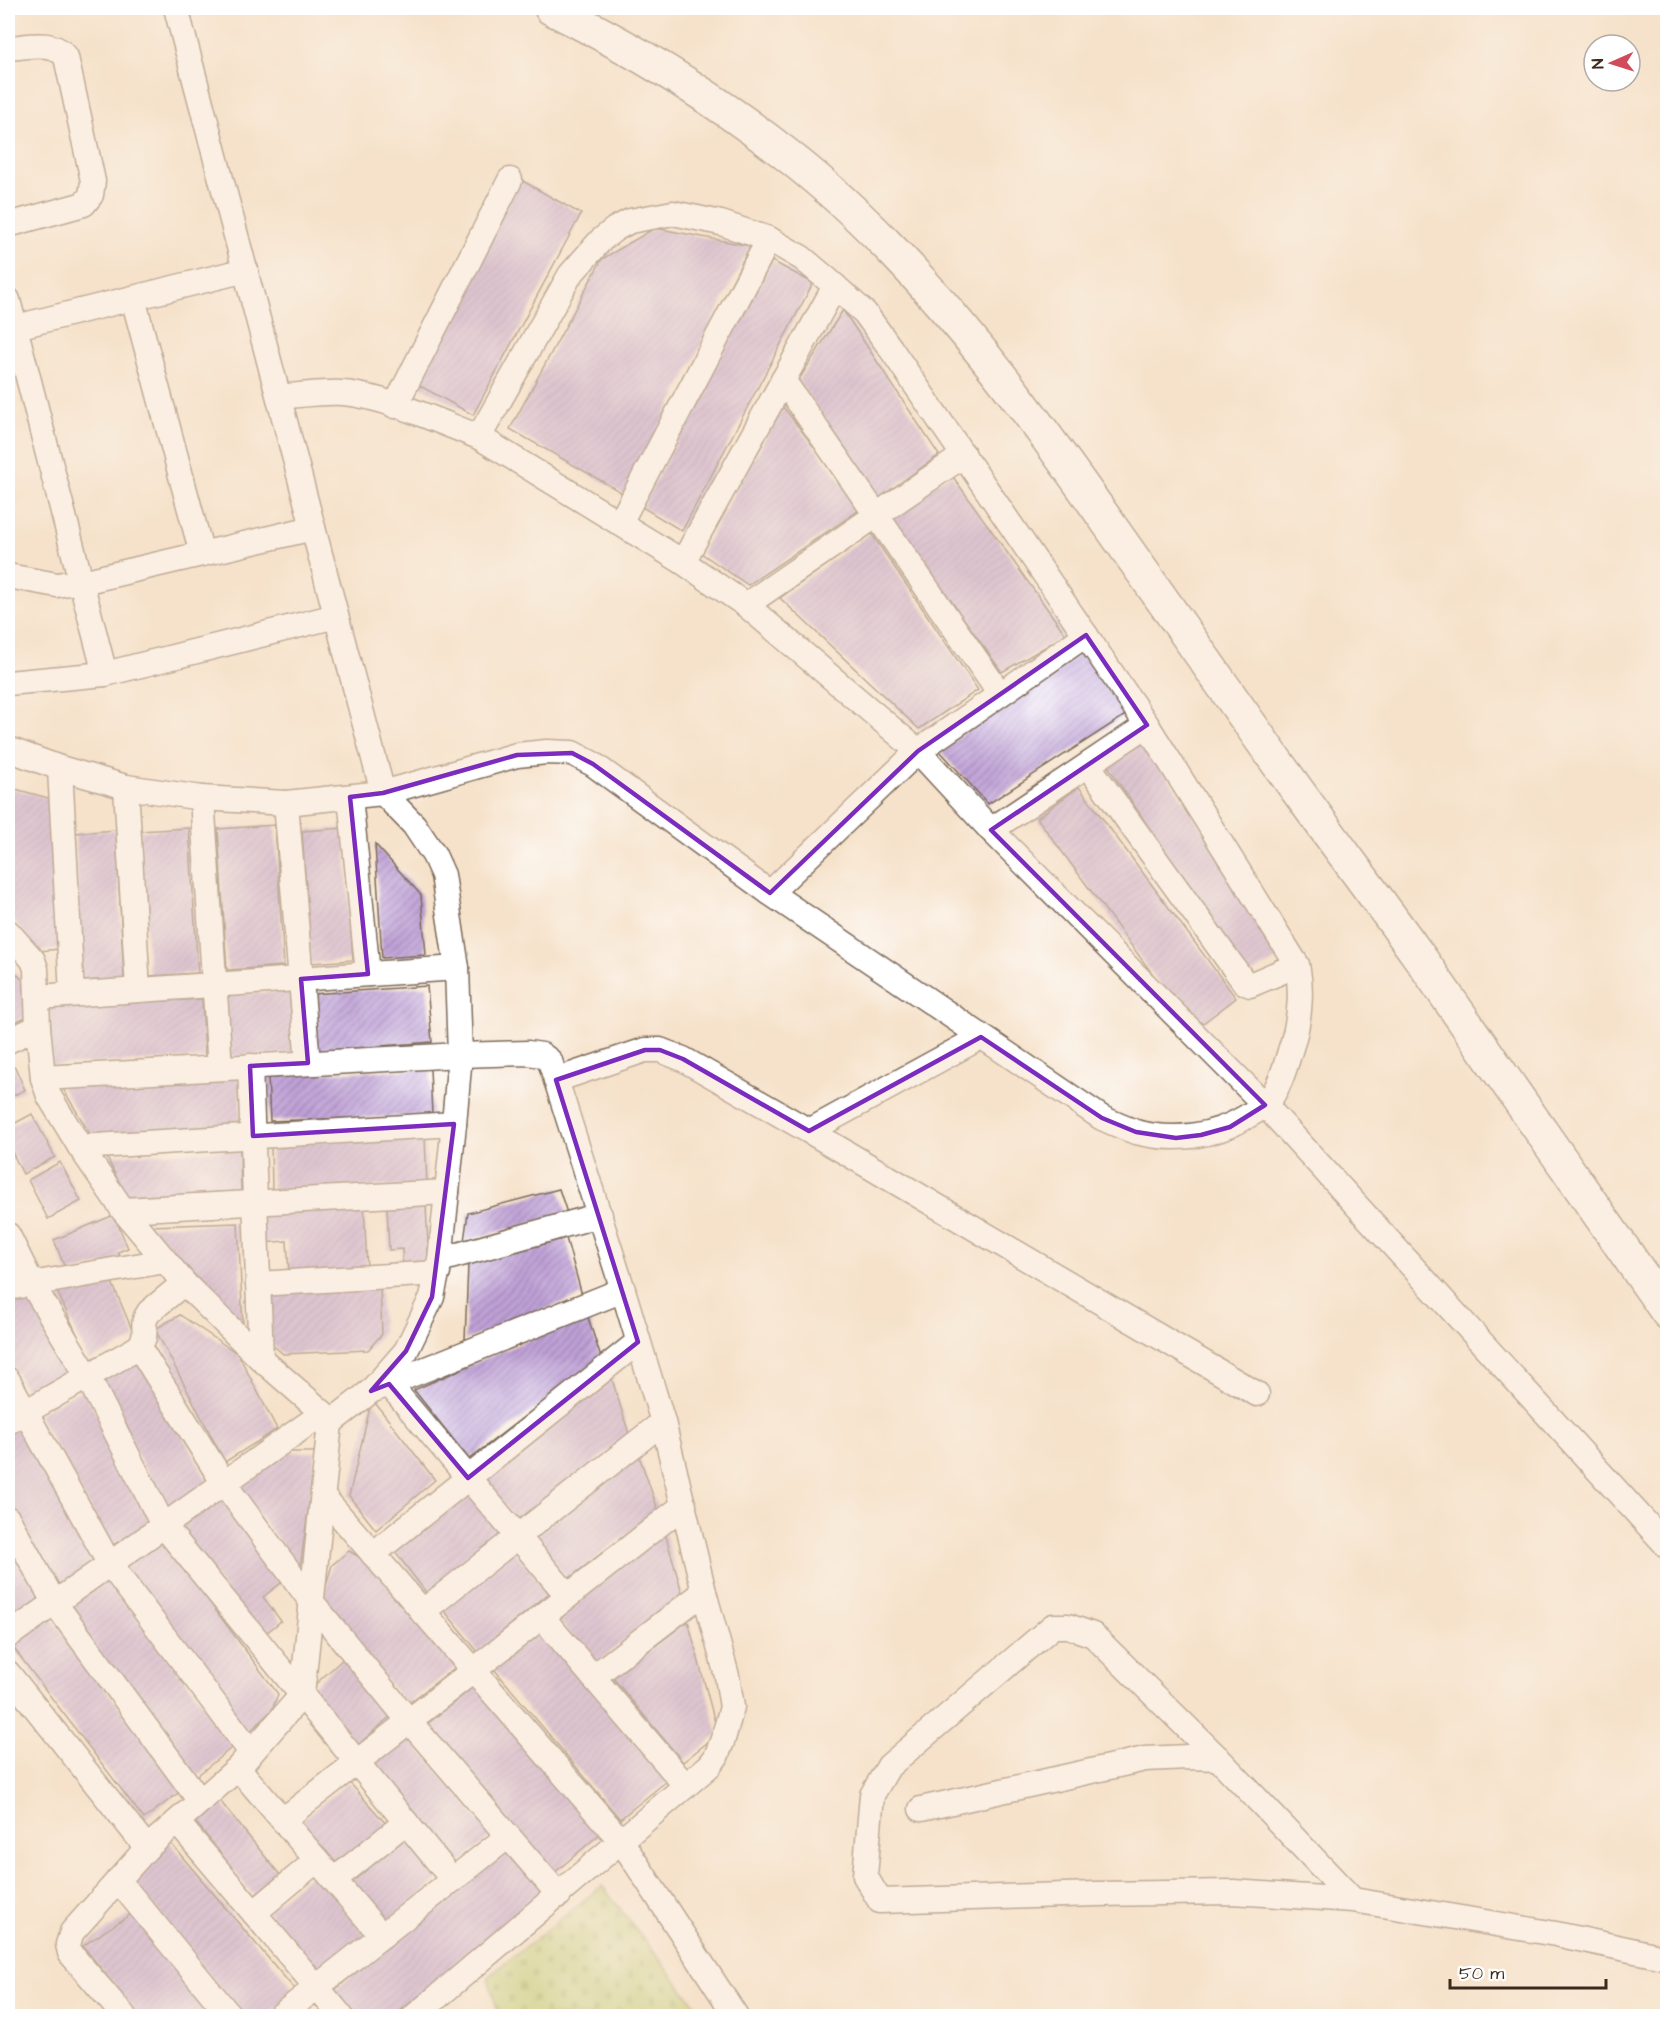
<svg xmlns="http://www.w3.org/2000/svg" width="1675" height="2024" font-family="'Architects Daughter',sans-serif">
<style>
.cemetery{fill:url(#cemetery-stones);stroke:#7c7c48;stroke-width:1.5}
.building{fill:url(#building-hatch)}
.lines{fill:none;stroke-linecap:round;stroke-linejoin:round}
.minor-casing{stroke:#7c6a5a;stroke-width:27}
.secondary-casing{stroke:#7c6a5a;stroke-width:36}
.minor{stroke:#fff;stroke-width:24}
.secondary{stroke:#fff;stroke-width:33}
.marked{fill:none;stroke:#7b2cbf;stroke-width:4.5;stroke-linejoin:round}
</style>
<defs>
<pattern id="cemetery-stones" width="16" height="16" patternUnits="userSpaceOnUse" patternTransform="scale(1.5)"><rect width="16" height="16" fill="#bdce71"/><path d="M2 7V4a2 2 0 0 1 4 0v3zM10 15v-3a2 2 0 0 1 4 0v3z" fill="#a3b161"/></pattern>
<pattern id="building-hatch" width="6" height="6" patternUnits="userSpaceOnUse" patternTransform="scale(1.5)"><rect width="6" height="6" fill="#bfa1d7"/><path d="M-1 1l2-2M0 6l6-6M5 7l2-2" fill="none" stroke="#9c83ae"/></pattern>
</defs>
<rect width="100%" height="100%" fill="#fff"/>
<filter id="ink" filterUnits="userSpaceOnUse"><feTurbulence type="fractalNoise" baseFrequency=".0167" numOctaves="2"/><feDisplacementMap in="SourceGraphic" scale="12" xChannelSelector="R" yChannelSelector="G"/><feConvolveMatrix kernelMatrix="1 2 1 2 8 2 1 2 1" color-interpolation-filters="sRGB"/></filter>
<filter id="wash" filterUnits="userSpaceOnUse"><feTurbulence type="fractalNoise" baseFrequency=".008" numOctaves="4" result="noise"/><feDisplacementMap in="SourceGraphic" scale="24" xChannelSelector="R" yChannelSelector="G"/><feGaussianBlur stdDeviation="1.35" result="paint"/><feColorMatrix in="noise" values="0 0 0 0 0 0 0 0 0 0 0 0 0 0 0 0 0 1.4 0 .05"/><feComposite in="paint" operator="in"/></filter>
<g filter="url(#wash)">
<rect width="100%" height="100%" fill="#f6e2ca"/>
<polygon class="cemetery" points="602,1886 704,2016 499,2016 488,1977"/>
<g id="blocks">
<g class="building">
<polygon points="521,180 581,214 473,415 411,381"/>
<polygon points="655,228 750,246 626,495 510,429 602,259"/>
<polygon points="772,261 813,283 682,531 642,507"/>
<polygon points="843,310 939,455 879,498 798,381"/>
<polygon points="783,407 862,508 748,585 701,553"/>
<polygon points="951,474 1066,635 1002,672 888,514"/>
<polygon points="871,533 978,690 919,729 780,598"/>
<polygon points="1082,652 1127,714 988,804 939,750"/>
<polygon points="1143,739 1285,955 1248,976 1105,762"/>
<polygon points="8,787 52,799 60,949 39,951 8,914"/>
<polygon points="1079,787 1236,998 1194,1030 1037,818"/>
<polygon points="275,825 284,966 227,970 218,829"/>
<polygon points="189,828 198,973 149,976 140,831"/>
<polygon points="344,828 353,960 311,963 302,831"/>
<polygon points="116,830 124,979 83,981 75,833"/>
<polygon points="375,844 421,895 426,955 382,958"/>
<polygon points="8,966 23,980 28,1016 8,1025"/>
<polygon points="427,986 432,1042 316,1051 312,994"/>
<polygon points="293,991 297,1053 229,1056 225,995"/>
<polygon points="202,999 205,1058 52,1065 49,1007"/>
<polygon points="15,1067 25,1090 8,1098 8,1071"/>
<polygon points="430,1069 432,1115 270,1121 268,1075"/>
<polygon points="239,1075 241,1126 90,1134 60,1084"/>
<polygon points="32,1114 55,1157 23,1174 8,1144 8,1127"/>
<polygon points="425,1138 427,1185 272,1190 271,1142"/>
<polygon points="240,1149 241,1193 127,1198 106,1156"/>
<polygon points="60,1162 81,1201 48,1219 28,1180"/>
<polygon points="559,1189 567,1213 464,1241 468,1213"/>
<polygon points="364,1204 367,1269 289,1273 287,1241 261,1243 259,1209"/>
<polygon points="426,1205 429,1266 403,1268 402,1249 389,1250 387,1207"/>
<polygon points="114,1215 128,1248 118,1252 121,1260 67,1273 54,1240"/>
<polygon points="238,1223 243,1328 150,1226"/>
<polygon points="566,1238 582,1295 465,1340 468,1265"/>
<polygon points="111,1280 136,1339 89,1360 56,1289"/>
<polygon points="380,1287 382,1334 368,1350 283,1354 267,1340 265,1292"/>
<polygon points="34,1296 75,1372 30,1397 8,1358 8,1299"/>
<polygon points="587,1314 601,1358 469,1459 414,1390"/>
<polygon points="180,1315 238,1354 277,1429 225,1462 155,1329"/>
<polygon points="139,1355 209,1484 167,1509 96,1379"/>
<polygon points="611,1376 629,1434 520,1524 482,1478"/>
<polygon points="83,1389 156,1522 111,1546 38,1414"/>
<polygon points="372,1399 435,1480 376,1530 349,1496"/>
<polygon points="20,1419 100,1559 57,1589 8,1504 8,1427"/>
<polygon points="277,1452 316,1452 300,1569 236,1484"/>
<polygon points="638,1453 658,1510 568,1579 533,1538"/>
<polygon points="467,1490 503,1535 428,1595 393,1549"/>
<polygon points="219,1493 286,1579 263,1597 281,1621 261,1637 176,1527"/>
<polygon points="665,1533 683,1596 593,1665 556,1617"/>
<polygon points="8,1536 44,1598 8,1625"/>
<polygon points="161,1537 278,1694 272,1710 247,1734 120,1566"/>
<polygon points="514,1550 549,1593 478,1652 443,1609"/>
<polygon points="349,1551 368,1562 457,1666 406,1705 322,1599 332,1565"/>
<polygon points="105,1576 235,1745 193,1779 64,1604"/>
<polygon points="50,1616 182,1790 144,1819 12,1646"/>
<polygon points="688,1621 718,1734 683,1762 613,1678"/>
<polygon points="541,1629 668,1780 620,1819 494,1669"/>
<polygon points="344,1658 393,1714 358,1745 309,1690"/>
<polygon points="476,1685 601,1833 553,1874 427,1724"/>
<polygon points="407,1734 492,1836 457,1865 372,1763"/>
<polygon points="349,1782 387,1825 333,1868 296,1825"/>
<polygon points="216,1796 280,1875 254,1896 191,1816"/>
<polygon points="401,1833 439,1879 383,1926 345,1881"/>
<polygon points="167,1839 297,1992 268,2016 243,2016 127,1874"/>
<polygon points="508,1848 545,1893 394,2016 352,2016 332,1992"/>
<polygon points="314,1872 367,1937 320,1976 267,1911"/>
<polygon points="137,1910 223,2016 139,2016 83,1946"/>
</g>
</g>
</g>
<g filter="url(#ink)">
<use href="#blocks" fill-opacity="0" stroke="#7c6a5a" stroke-width="1.5"/>
<g class="lines">
<g class="minor-casing">
<g id="minor">
<polyline points="176,8 383,793 414,825 434,855 443,875 457,968 460,1055 454,1124 440,1260 432,1297 406,1351 371,1391 330,1423"/>
<path d="M 8,48 C 27,47 53,39 66,57 L 93,181 L 91,195 L 84,204 L 8,225"/>
<polyline points="133,298 202,554"/>
<polyline points="8,300 105,674"/>
<polyline points="8,329 246,270"/>
<polyline points="783,380 1000,694"/>
<path d="M 279,397 C 300,395 322,392 343,393 C 384,396 440,422 479,437"/>
<polyline points="395,406 510,180"/>
<polyline points="620,523 769,239"/>
<polyline points="683,562 835,286"/>
<polyline points="8,576 57,585 95,579 313,528"/>
<polyline points="746,605 964,455"/>
<polyline points="8,683 105,674 336,616"/>
<path d="M 8,749 L 60,768 L 126,787 L 202,798 L 286,803 L 383,793 L 517,755 L 547,752 L 572,753 L 593,764 L 770,893 L 1102,1118 C 1113,1123 1124,1128 1136,1132 C 1173,1142 1213,1137 1246,1117 C 1252,1113 1260,1110 1265,1105 C 1278,1092 1285,1068 1290,1051 C 1299,1025 1303,993 1297,965 L 1147,725 L 891,349 L 865,313 L 827,279 L 802,258 L 769,239 L 721,223 L 673,213 L 630,221 L 615,229 L 601,240 L 570,275 L 479,437 L 683,562 L 746,605 L 918,751 L 991,830 L 1265,1105 L 1668,1547"/>
<polyline points="1088,765 1244,982 1250,985 1297,965"/>
<polyline points="60,768 72,994"/>
<polyline points="126,787 138,990"/>
<polyline points="350,797 368,974"/>
<polyline points="202,798 220,1068"/>
<polyline points="286,803 308,1063"/>
<polyline points="991,830 1147,725"/>
<polyline points="770,893 918,751 1086,635"/>
<polyline points="8,932 33,960 36,969 38,1027 43,1078 49,1096 80,1147 123,1210 184,1283 261,1359 323,1413 330,1423 302,1695 238,1768 147,1848 72,1932 68,1944 70,1953 124,2016"/>
<polyline points="38,997 457,968"/>
<polyline points="8,1041 38,1027"/>
<polyline points="250,1066 261,1359"/>
<polyline points="43,1078 460,1055 528,1053 542,1055 550,1061 623,1290 663,1422 704,1592 727,1676 732,1707 723,1739 716,1757 709,1766 415,2016"/>
<polyline points="556,1080 645,1050 660,1050 683,1059 809,1131 981,1037"/>
<polyline points="809,1131 1257,1394"/>
<polyline points="80,1147 454,1124"/>
<polyline points="123,1210 447,1192"/>
<polyline points="8,1235 32,1284 88,1377 163,1525 453,1880"/>
<polyline points="440,1260 600,1215"/>
<polyline points="258,1284 438,1273"/>
<polyline points="8,1288 165,1261"/>
<polyline points="139,1347 223,1482 311,1601 409,1721 559,1895"/>
<polyline points="8,1380 109,1563 251,1752"/>
<polyline points="389,1384 568,1596"/>
<polyline points="376,1389 623,1290"/>
<path d="M 8,1422 L 139,1347 C 141,1344 143,1341 144,1337 C 146,1327 141,1323 149,1312 L 184,1283"/>
<polyline points="323,1496 622,1842 736,2016"/>
<polyline points="8,1519 54,1602 200,1801"/>
<polyline points="373,1554 638,1342"/>
<polyline points="422,1612 663,1422"/>
<polyline points="542,1617 686,1786"/>
<polyline points="8,1636 323,1413"/>
<polyline points="8,1673 147,1848"/>
<polyline points="593,1677 704,1592"/>
<polyline points="238,1768 382,1936"/>
<polyline points="921,1809 1145,1759 1188,1757 1218,1758"/>
<polyline points="283,1820 684,1505"/>
<polyline points="177,1822 341,2016"/>
<polyline points="118,1880 230,2016"/>
<polyline points="334,1880 406,1822"/>
<polyline points="1353,1900 1218,1758 1093,1635 1068,1626 1053,1626 889,1766 872,1795 865,1876 880,1901 1096,1894 1233,1892 1353,1900 1556,1934 1668,1958"/>
<polyline points="254,1913 317,1860"/>
<polyline points="280,2016 507,1837"/>
</g>
</g>
<g class="secondary-casing">
<path id="secondary" d="M 551,8 C 673,68 797,150 891,249 C 976,337 1048,437 1118,537 C 1167,606 1215,675 1264,744 C 1314,815 1367,884 1418,955 C 1502,1074 1584,1194 1668,1313"/>
</g>
<use href="#minor" class="minor"/>
<use href="#secondary" class="secondary"/>
</g>
</g>
<path d="M0 0H1675V2024H0ZM 1086,635 L 1147,725 L 991,830 L 1265,1105 L 1230,1127 L 1201,1135 L 1176,1138 L 1136,1132 L 1102,1118 L 981,1037 L 809,1131 L 683,1059 L 660,1050 L 645,1050 L 556,1080 L 638,1342 L 468,1478 L 389,1384 L 371,1391 L 406,1351 L 432,1297 L 454,1124 L 253,1136 L 250,1066 L 308,1063 L 301,979 L 368,974 L 350,797 L 383,793 L 517,755 L 572,753 L 593,764 L 770,893 L 918,751 Z" fill="#f6e2ca" fill-opacity=".55" fill-rule="evenodd"/>
<path class="marked" d="M 1086,635 L 1147,725 L 991,830 L 1265,1105 L 1230,1127 L 1201,1135 L 1176,1138 L 1136,1132 L 1102,1118 L 981,1037 L 809,1131 L 683,1059 L 660,1050 L 645,1050 L 556,1080 L 638,1342 L 468,1478 L 389,1384 L 371,1391 L 406,1351 L 432,1297 L 454,1124 L 253,1136 L 250,1066 L 308,1063 L 301,979 L 368,974 L 350,797 L 383,793 L 517,755 L 572,753 L 593,764 L 770,893 L 918,751 Z"/>
<rect width="1675" height="2024" fill="none" stroke="#fff" stroke-width="30"/>
<g transform="translate(1612 63) rotate(267)"><circle r="28" fill="#ffffff" stroke="#b1aaa5" stroke-width="1.5"/>
<path d="M0-4.5L10 22L0 15L-10 22Z" fill="#d1495b"/>
<text y="-9" font-size="16" font-weight="bold" text-anchor="middle" fill="#3b2a1e">N</text>
</g>
<path d="M1450 1979v9h156v-9" fill="none" stroke="#3b2a1e" stroke-width="3"/>
<text x="1459" y="1979" font-size="18" fill="#3b2a1e" stroke="#ffffff" stroke-width="4.5" paint-order="stroke">50 m</text>
</svg>
